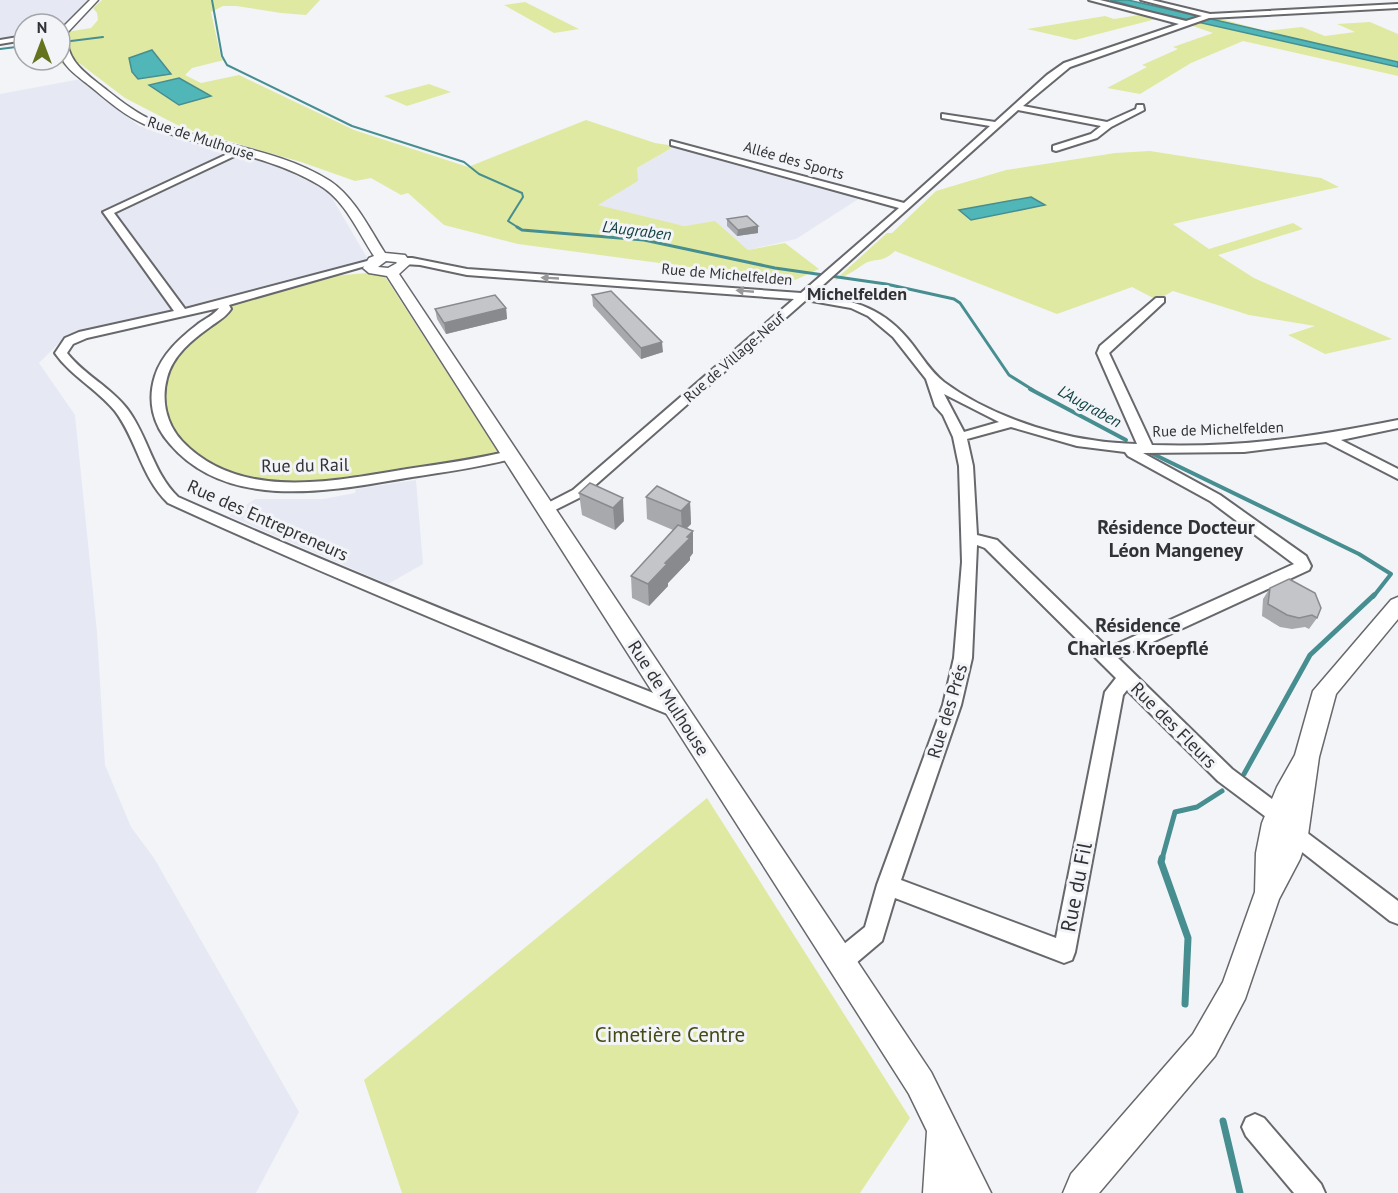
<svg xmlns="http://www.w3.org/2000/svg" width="1398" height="1193" font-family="'PT Sans',sans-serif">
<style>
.built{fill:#e6e9f4}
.green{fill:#e0e9a2;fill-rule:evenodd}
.water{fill:#51b6b8;stroke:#478e90;stroke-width:1.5}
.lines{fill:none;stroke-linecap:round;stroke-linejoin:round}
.stream-far4{stroke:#478e90;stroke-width:2}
.stream-far3{stroke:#478e90;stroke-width:3}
.stream-far2{stroke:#478e90;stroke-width:4}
.stream-far1{stroke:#478e90;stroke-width:5}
.stream{stroke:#478e90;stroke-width:7}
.minor-casing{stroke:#67686b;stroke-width:4}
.major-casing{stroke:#67686b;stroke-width:3}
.minor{fill:#fff;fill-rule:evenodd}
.major{fill:#fff;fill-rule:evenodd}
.wall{fill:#a8a9ad}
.shaded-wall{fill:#888a8d}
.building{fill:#c3c5c9;stroke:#888a8d;stroke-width:1.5}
.oneway{fill:#98989a}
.labels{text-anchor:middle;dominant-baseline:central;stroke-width:6;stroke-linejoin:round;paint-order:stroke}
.far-street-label{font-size:15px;fill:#313234;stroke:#f2f4f8}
.far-water-label{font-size:16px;font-style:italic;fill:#134243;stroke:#f2f4f8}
.far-quarter-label{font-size:18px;font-weight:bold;fill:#313235;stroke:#f2f4f8}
.street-label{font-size:18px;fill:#313234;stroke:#f2f4f8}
.neighbourhood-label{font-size:20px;font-weight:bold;fill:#313235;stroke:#f2f4f8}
.near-street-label{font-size:21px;fill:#313234;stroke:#f2f4f8}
.near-park-label{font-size:21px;fill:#454a15;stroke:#f2f4f8}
</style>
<rect width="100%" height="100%" fill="#f2f4f8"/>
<g class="built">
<polygon points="0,0 99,0 60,28 60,24 24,24 24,40 0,44"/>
<polygon points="81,79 139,126 277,166 328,191 369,261 189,307 68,334 39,363 75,415 97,632 105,765 131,827 154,858 299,1112 256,1193 0,1193 0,94"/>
<polygon points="675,146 815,187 860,198 796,239 748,250 715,222 684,226 559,207 637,168"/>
<polygon points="416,480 423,564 388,584 229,516 255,499 323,499 355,493 356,489"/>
</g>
<g class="green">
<polygon points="102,0 320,0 306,15 281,13 236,6 223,6 211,12 221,58 224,60 192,68 185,75 201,83 239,75 354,130 468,167 586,120 655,143 675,146 637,168 638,181 598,205 684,226 715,221 748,250 785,243 819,269 793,281 518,244 444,225 408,193 401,195 371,178 355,181 301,162 183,128 125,98 79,63 65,66 56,60 60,60 60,33 91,28 98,20 97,13 93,8"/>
<polygon points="525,2 579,29 554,33 504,5"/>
<polygon points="1139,15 1156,19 1075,40 1027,29 1105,16 1114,19"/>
<polygon points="1214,17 1266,31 1302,27 1325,36 1355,32 1337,24 1370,22 1398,34 1398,76 1243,41 1191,63 1140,94 1107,88 1147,67 1142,65 1178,49 1173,47 1213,33 1190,25"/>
<polygon points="429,84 451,92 407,106 384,96"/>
<path d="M 1150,151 L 1321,178 L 1339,187 L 1173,224 L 1209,249 L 1293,223 L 1303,229 L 1218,255 L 1254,278 L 1392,339 L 1325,354 L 1288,335 L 1315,326 L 1249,315 L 1173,291 L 1157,300 L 1132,287 L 1057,314 L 895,251 C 881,264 876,257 864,264 C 854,271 846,276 834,281 L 887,233 L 892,233 L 936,191 L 1006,170 L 1115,153 ZM 1031,197 L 1044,205 L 972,220 L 960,211 Z"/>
<polygon points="367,273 384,275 502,458 310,487 227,478 165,428 162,370 172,353 223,312 222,304 322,277"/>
<polygon points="707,798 910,1118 860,1193 402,1193 364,1080"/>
</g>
<g class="water">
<polygon points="1110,0 1128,0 1398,62 1398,67 1153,12"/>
<polygon points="152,50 171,74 138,79 132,72 129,58"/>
<polygon points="179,78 211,96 179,105 149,85"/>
<polygon points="1031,197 1045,205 971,220 959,210"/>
</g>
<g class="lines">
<g class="stream-far4">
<polyline points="212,0 222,56 227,65 352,126 464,162 479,174 522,193 523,197 508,221 519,228"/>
<polyline points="63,42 103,37"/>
<polyline points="0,49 24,46"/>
</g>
<polyline class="stream-far3" points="517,227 522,230 644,240 775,268 886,284 954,299 960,303 1009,375 1033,390"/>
<g class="stream-far2">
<polyline points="1030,389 1126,440"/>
<polyline points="1151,453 1359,554 1391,574 1373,597"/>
</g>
<g class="stream-far1">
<polyline points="1244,774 1310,655 1374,595"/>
<polyline points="1162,859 1175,812 1197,807 1222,791"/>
</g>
<g class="stream">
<polyline points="1162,858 1161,862 1188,938 1185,1004"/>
<polyline points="1223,1121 1240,1193"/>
</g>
<g class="minor-casing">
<g id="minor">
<path d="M 1089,0 L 1100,0 L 1186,21 L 1202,16 L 1141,0 L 1152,0 L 1210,14 L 1398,4 L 1398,8 L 1209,18 L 1070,67 L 1023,106 L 1107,122 L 1136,109 L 1137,105 L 1143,105 L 1144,110 L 1111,127 L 1097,138 L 1056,151 L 1053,150 L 1053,146 L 1091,134 L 1101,126 L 1018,110 L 813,294 C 856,301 884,308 912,344 C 922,357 931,372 944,382 C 984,412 1043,433 1092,440 C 1107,443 1122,443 1137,444 L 1097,353 L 1100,346 L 1156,298 L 1164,298 L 1164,302 L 1109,353 L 1152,445 C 1239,448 1313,437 1398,420 L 1398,428 L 1341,440 L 1398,469 L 1398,479 L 1326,442 L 1244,452 L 1143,453 L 1220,495 L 1306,556 L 1311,566 L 1309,570 L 1118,658 L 1232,769 L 1284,808 L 1287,814 L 1284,820 L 1277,823 L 1270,820 L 1218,781 L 1127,690 L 1123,695 L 1075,952 L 1072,960 L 1064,963 L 895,898 L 882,941 L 849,969 L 841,972 L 833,969 L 830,961 L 833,953 L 865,927 L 877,885 L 943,705 L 954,658 L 962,562 L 959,466 L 953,437 L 943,415 L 935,406 L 926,379 L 893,337 L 868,316 L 851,308 L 806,300 L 583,496 L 547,514 L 542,512 L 539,509 L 542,506 L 573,490 L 794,299 L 467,275 L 420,265 L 404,264 L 399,261 L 404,258 L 412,258 L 467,269 L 801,293 L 899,208 L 671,145 L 671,141 L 904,203 L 990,126 L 942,118 L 942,114 L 995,122 L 1047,75 L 1064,63 L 1179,24 ZM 944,394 L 999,422 L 964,432 ZM 1011,427 L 1077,446 L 1125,452 L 1128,456 L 1210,501 L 1294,564 L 1108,648 L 997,540 L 977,535 L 973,466 L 967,439 ZM 977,545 L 985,548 L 1116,678 L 1105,692 L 1056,938 L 901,880 L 961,705 L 972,658 Z"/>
<polygon points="24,36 24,40 0,44 0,40"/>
<path d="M 236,150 L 243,152 L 114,213 L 185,309 L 371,260 L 376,263 L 229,305 L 231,309 C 226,317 218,321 210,327 C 192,340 173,355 167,378 C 161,400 166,424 182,441 C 240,502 334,481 407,469 C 442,464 476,459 510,451 L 517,455 L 515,458 C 481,467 446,472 412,477 C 334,490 229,513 170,444 C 153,425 147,401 155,376 C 162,354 180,338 198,324 C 205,319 215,314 219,308 L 87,338 L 73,344 L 67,353 C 84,375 111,387 128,410 C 148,437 153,473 178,497 C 345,571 513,639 684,705 L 686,710 L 684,715 L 677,717 L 670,715 C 501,648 334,579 168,503 C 141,477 137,440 115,411 C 97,389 71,376 55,353 L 65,338 L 79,332 L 174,311 L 103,212 Z"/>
<polygon points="1295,826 1302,829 1398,901 1398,924 1390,921 1288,841 1285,835 1288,829"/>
<polygon points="1255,1114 1264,1118 1321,1184 1325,1193 1294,1193 1246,1136 1242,1127 1246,1118"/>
</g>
</g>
<g class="major-casing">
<g id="major">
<path d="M 90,0 L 98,0 L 67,33 C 66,58 80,69 99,84 C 116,97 132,111 152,120 C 209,145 277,147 330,181 C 355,198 369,228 385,253 L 405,255 L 411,263 L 399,274 L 931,1072 L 991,1193 L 923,1193 L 927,1131 L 909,1094 L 387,276 L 369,273 L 363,268 L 369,258 L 374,256 C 358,232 345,200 319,185 C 266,153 202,149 146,125 C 125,116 108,101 90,86 C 80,78 63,67 60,53 C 59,46 60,37 60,30 ZM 386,261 L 396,262 L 397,263 L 388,268 L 378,267 Z"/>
<polygon points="1398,597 1398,619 1336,694 1319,757 1308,835 1300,859 1279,899 1245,999 1215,1056 1099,1193 1063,1193 1071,1174 1193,1034 1223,982 1255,892 1256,853 1262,823 1277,787 1295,755 1313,691 1391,600"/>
</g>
</g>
<use href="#minor" class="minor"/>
<use href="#major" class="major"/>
</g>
<g class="wall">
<polygon points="727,219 758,226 758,233 737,236 727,226"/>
<polygon points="592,295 663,352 641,359 593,306"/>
<polygon points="506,308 507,319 446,334 437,319 435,309"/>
<polygon points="590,483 624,521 615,530 582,515 579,493"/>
<polygon points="646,497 690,502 691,524 687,528 693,531 693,553 690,557 690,560 668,583 668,586 649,606 632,598 631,576 673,530 647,519"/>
<polygon points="1270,588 1317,618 1309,629 1305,627 1292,629 1280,627 1262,616 1263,599"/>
</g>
<g class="shaded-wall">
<polygon points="758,226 758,233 737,236 738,230"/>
<polygon points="506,308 507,319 446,334 444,323"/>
<polygon points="662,342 663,352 641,359 641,348"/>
<polygon points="623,498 624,521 615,530 613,508"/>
<polygon points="690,502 691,524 682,533 681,511"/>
<polygon points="693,531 693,553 690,557 690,560 668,583 668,586 649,606 648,584"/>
</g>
<g class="building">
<polygon points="747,216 758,226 738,230 727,219"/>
<polygon points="611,291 662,342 641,348 592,295"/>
<polygon points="495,295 506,308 444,323 435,309"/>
<polygon points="590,483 623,498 613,508 579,493"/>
<polygon points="657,486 690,502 681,511 646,497"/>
<polygon points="678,525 693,531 687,537 690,538 665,563 667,564 648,584 631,576"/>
<polygon points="1289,579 1315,593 1321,608 1317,618 1312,615 1299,618 1287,615 1268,604 1270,588"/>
</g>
<defs><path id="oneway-solid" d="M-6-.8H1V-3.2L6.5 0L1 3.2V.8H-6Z" transform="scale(1.5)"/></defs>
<g class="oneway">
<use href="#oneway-solid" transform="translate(550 278) rotate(-177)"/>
<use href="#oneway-solid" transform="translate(745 291) rotate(-175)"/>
</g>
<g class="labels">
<g class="far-street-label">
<text transform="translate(201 138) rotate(18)">Rue de Mulhouse</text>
<text transform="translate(794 160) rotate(16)">Allée des Sports</text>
<text transform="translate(727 274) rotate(5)">Rue de Michelfelden</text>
<text transform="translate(734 357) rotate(-41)">Rue de Village-Neuf</text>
<text transform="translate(1218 429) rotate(-2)">Rue de Michelfelden</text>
</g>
<g class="far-water-label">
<text transform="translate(637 230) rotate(7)">L'Augraben</text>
<text transform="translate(1090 406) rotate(29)">L'Augraben</text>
</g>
<g class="far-quarter-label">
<text x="857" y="293">Michelfelden</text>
</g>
<g class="street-label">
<text transform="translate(305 465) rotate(-1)">Rue du Rail</text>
<text transform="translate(268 520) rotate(24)">Rue des Entrepreneurs</text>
<text transform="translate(669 698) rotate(57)">Rue de Mulhouse</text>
<text transform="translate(947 711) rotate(-73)">Rue des Prés</text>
<text transform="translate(1174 725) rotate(45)">Rue des Fleurs</text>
</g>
<g class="neighbourhood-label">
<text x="1176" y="527">Résidence Docteur<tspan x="1176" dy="23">Léon Mangeney</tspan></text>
<text x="1138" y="625">Résidence<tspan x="1138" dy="23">Charles Kroepflé</tspan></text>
</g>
<g class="near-street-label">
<text transform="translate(1076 887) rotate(-79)">Rue du Fil</text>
</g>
<g class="near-park-label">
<text x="670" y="1034">Cimetière Centre</text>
</g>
</g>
<g transform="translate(42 42)"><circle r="28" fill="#f2f4f8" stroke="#a5a6aa" stroke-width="1.5"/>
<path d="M0-4.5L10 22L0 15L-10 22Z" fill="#65731f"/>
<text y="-9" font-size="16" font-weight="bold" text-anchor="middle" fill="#313234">N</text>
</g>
</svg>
